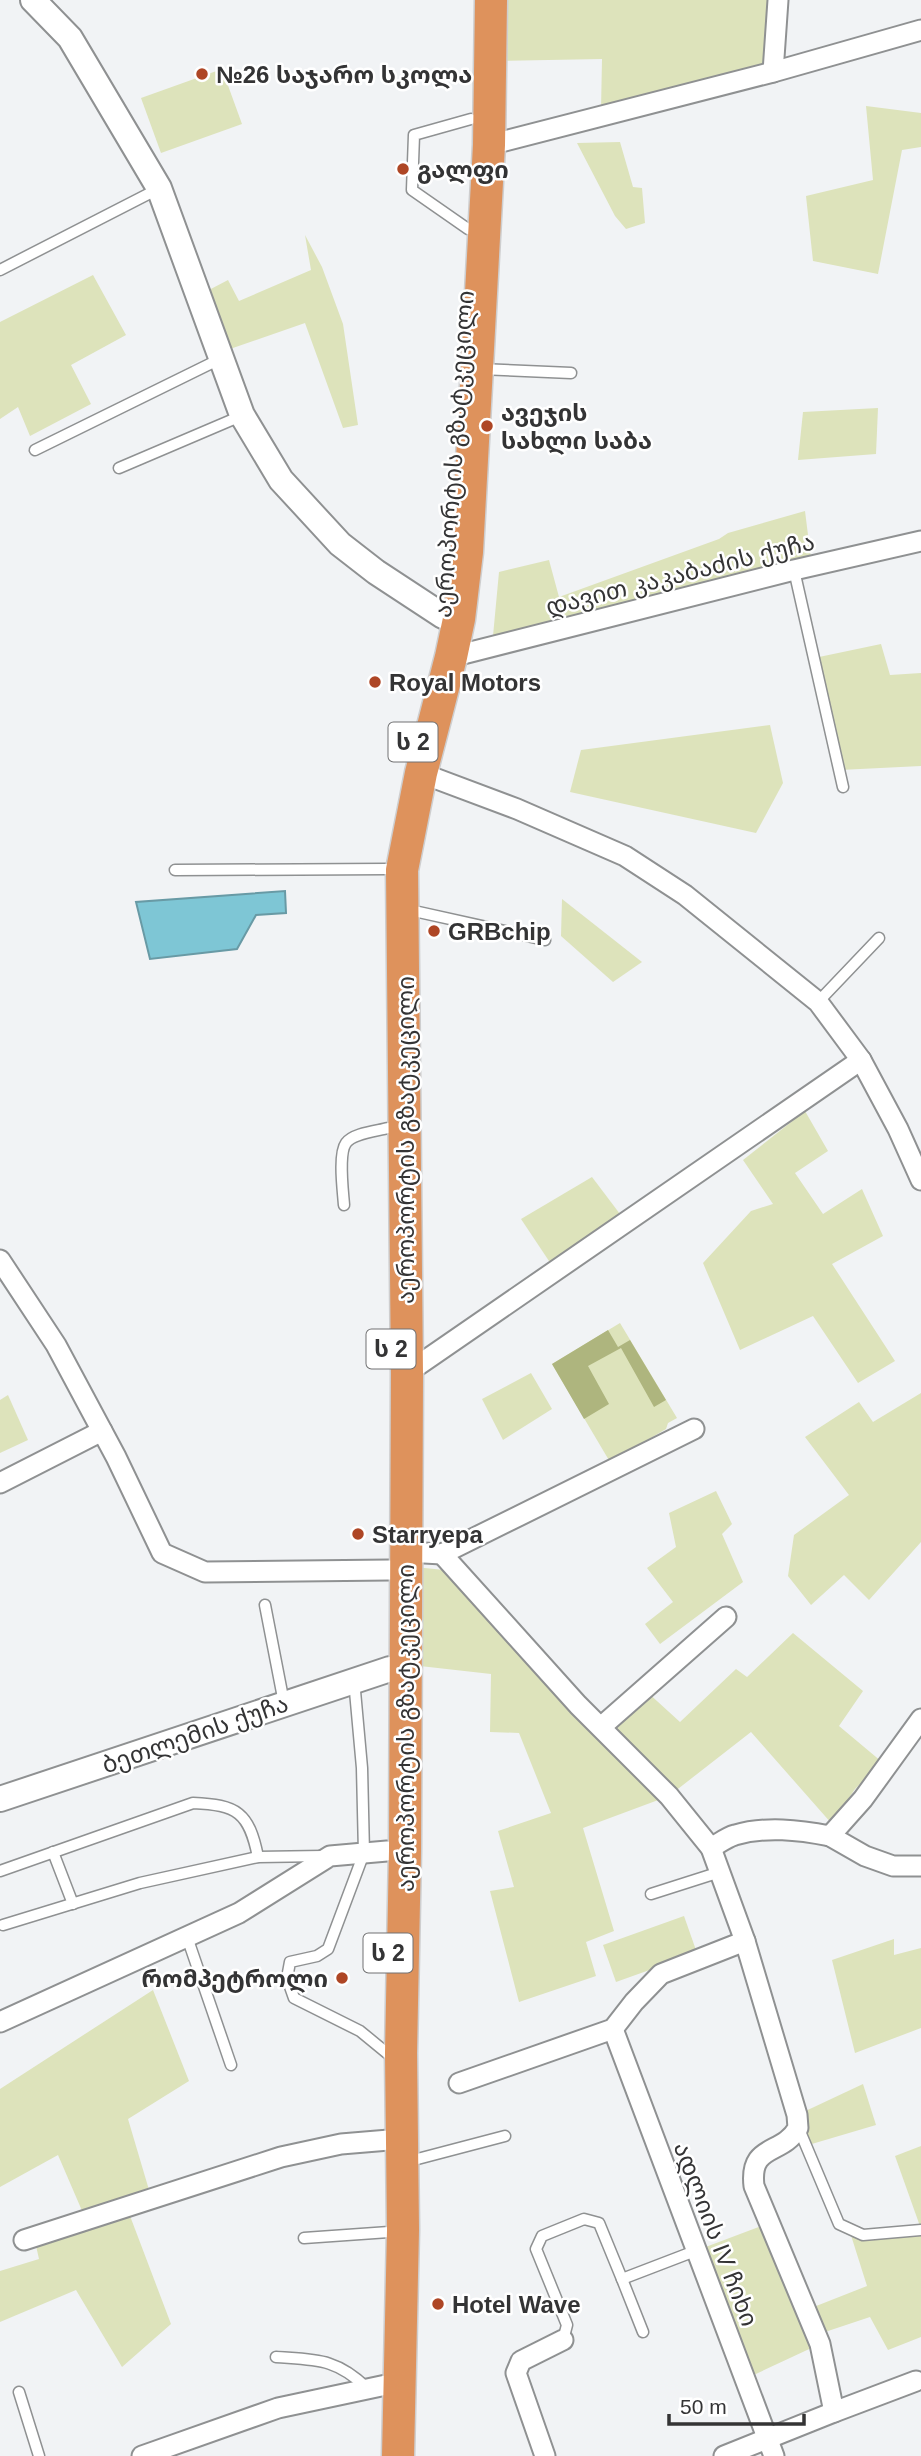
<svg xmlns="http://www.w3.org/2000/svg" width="921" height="2456" font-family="Arial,'Noto Sans Georgian',sans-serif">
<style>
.green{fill:#dde3bb}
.forest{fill:#aeb57e}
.water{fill:#7ec6d5;stroke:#689aa5;stroke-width:2}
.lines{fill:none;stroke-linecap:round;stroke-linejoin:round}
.service-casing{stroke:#8f9192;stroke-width:13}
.minor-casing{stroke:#8f9192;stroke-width:23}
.tertiary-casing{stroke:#8f9192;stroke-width:28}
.trunk-casing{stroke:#cececf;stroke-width:35}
.service{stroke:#fff;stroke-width:10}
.minor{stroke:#fff;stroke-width:19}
.tertiary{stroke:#fff;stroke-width:24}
.trunk{stroke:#de925c;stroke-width:32}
.poi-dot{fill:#ae4625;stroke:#fff;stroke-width:2.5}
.labels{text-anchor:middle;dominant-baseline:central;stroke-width:5;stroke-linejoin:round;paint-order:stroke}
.shield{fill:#fff;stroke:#717172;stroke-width:2}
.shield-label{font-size:23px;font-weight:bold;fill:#343435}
.poi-label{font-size:24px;font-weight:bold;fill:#343435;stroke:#fff;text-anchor:start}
.street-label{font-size:24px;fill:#343435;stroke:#fff}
</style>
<rect width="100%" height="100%" fill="#f1f3f5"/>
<g class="green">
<polygon points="498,0 770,0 763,69 601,110 602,59 496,61"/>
<polygon points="222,69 242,124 161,153 141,98"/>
<polygon points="866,106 921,113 921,147 902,150 878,274 813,261 806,196 873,180"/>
<polygon points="620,142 633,187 642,188 645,223 626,229 615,216 577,143"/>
<polygon points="305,235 322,267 343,324 358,425 343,428 305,323 230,349 207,291 228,280 239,301 311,270"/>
<polygon points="93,275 126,335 71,365 91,404 30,436 18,407 0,419 0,322"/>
<polygon points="878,408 876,454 798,460 803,412"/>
<polygon points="805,511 811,559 493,636 499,572 549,560 559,597 719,539 728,533"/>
<polygon points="881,644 890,675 921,673 921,766 840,770 819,657"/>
<polygon points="770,725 783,783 756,833 570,792 581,750"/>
<polygon points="562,899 642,962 613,982 561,936"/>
<polygon points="805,1111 828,1151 795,1173 823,1214 862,1189 883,1236 832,1264 895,1361 858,1383 813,1316 740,1350 703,1263 751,1211 773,1204 743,1160"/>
<polygon points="592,1177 623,1218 553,1267 521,1219"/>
<polygon points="620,1323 677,1418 668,1423 666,1429 610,1462 552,1364"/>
<polygon points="531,1373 552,1409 503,1440 482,1399"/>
<polygon points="921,1393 921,1542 869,1600 844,1575 811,1605 788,1576 794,1535 849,1495 805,1437 859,1402 873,1422"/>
<polygon points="8,1395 28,1440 0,1453 0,1400"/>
<polygon points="716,1491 732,1524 722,1534 743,1582 660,1644 645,1624 673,1602 647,1568 676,1547 669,1513"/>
<polygon points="415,1567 444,1570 669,1796 583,1828 614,1931 586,1942 596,1976 519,2002 490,1891 514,1887 498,1831 551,1813 519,1733 490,1732 491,1674 411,1665"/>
<polygon points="793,1633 863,1691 839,1726 882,1762 855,1789 832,1824 751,1732 674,1792 611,1725 646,1691 680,1722 736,1669 747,1677"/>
<polygon points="684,1916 697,1953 616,1982 603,1945"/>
<polygon points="894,1939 894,1955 921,1948 921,2028 855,2053 832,1960"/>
<polygon points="153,1990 189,2081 128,2119 152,2200 127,2208 171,2324 122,2367 76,2290 0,2322 0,2271 39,2259 34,2237 86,2220 58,2155 0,2187 0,2089"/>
<polygon points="863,2084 876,2125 805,2146 797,2115"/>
<polygon points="921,2146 921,2229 895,2156"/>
<polygon points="769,2223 806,2310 867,2286 849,2229 863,2235 921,2230 921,2337 888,2350 870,2317 816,2335 820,2344 745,2379 695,2251"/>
</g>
<polygon class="forest" points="608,1330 618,1347 630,1340 666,1400 654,1407 621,1348 588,1366 609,1404 584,1419 552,1364"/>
<polygon class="water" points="285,891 286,913 256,915 237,949 150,959 136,902"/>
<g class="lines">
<g class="service-casing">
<g id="service">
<polyline points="468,229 412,190 414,135 471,119"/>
<polyline points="0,270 158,189"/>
<polyline points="480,369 571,373"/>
<polyline points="35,450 220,359"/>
<polyline points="119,468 241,416"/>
<polyline points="794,570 843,787"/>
<polyline points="175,870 388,869"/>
<polyline points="405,909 545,940"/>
<polyline points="818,1002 879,938"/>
<path d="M 344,1205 C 343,1191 338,1154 346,1143 C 353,1133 377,1131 388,1128"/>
<polyline points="265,1605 284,1703"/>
<polyline points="354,1680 362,1768 364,1853 328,1949 317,1956 290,1962 287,1978 294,1998 360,2031 388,2054"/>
<polyline points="53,1852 73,1904"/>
<path d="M 0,1871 L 193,1803 C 237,1805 249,1812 258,1857"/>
<polyline points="651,1894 720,1872"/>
<polyline points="3,1925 140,1883 258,1857 323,1856"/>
<polyline points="187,1937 231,2065"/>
<polyline points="799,2129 839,2224 863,2235 921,2230"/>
<polyline points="406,2162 505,2136"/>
<polyline points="304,2238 389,2232"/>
<polyline points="622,2279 643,2332"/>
<polyline points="563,2340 567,2325 536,2249 542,2236 584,2219 599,2223 622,2279 695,2251"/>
<path d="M 276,2357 C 316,2360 336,2358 367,2388"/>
<polyline points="19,2392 39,2456"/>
</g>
</g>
<g class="minor-casing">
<g id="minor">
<polyline points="773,72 778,0"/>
<polyline points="489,145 773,72 921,30"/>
<polyline points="451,657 794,570 921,541"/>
<polyline points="421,773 517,809 625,856 685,895 818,1002 861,1060 898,1129 921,1180"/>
<polyline points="0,1260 56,1345 116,1457 162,1553 205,1572 390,1570"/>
<polyline points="407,1373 861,1060"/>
<polyline points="0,1483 102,1431"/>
<polyline points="406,1552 442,1554 694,1429"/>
<path d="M 442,1554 L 578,1705 L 669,1796 L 711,1848 L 745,1941 L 797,2115 L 798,2128 C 782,2156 749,2143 754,2186 L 820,2344 L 834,2412 L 724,2456"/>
<polyline points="601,1727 726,1617"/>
<polyline points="830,1836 865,1856 893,1866 921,1866"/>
<path d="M 711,1848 C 718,1844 727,1837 735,1835 C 766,1826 799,1830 830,1836 L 863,1799 L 921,1719"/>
<polyline points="0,2022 239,1913 330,1856 387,1851"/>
<polyline points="613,2029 774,2456"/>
<polyline points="459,2083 613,2029 634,2002 661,1974 745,1941"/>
<polyline points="24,2240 281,2157 341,2144 389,2140"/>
<polyline points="834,2412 916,2381"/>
<polyline points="142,2456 278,2408 386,2385"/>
<polyline points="545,2456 516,2373 521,2361 563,2340"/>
</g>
</g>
<g class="tertiary-casing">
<g id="tertiary">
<polyline points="33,0 70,38 159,188 242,415 281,480 340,544 376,572 443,616"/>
<polyline points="0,1799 390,1669"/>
</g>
</g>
<g class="trunk-casing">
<polyline id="trunk" points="398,2456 403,2230 401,2053 405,1851 407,1373 402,870 421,773 451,657 459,619 467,552 489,145 491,0"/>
</g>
<use href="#service" class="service"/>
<use href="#minor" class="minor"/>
<use href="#tertiary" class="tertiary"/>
<use href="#trunk" class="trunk"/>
</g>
<g class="poi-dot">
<circle cx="202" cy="74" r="7"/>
<circle cx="403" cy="169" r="7"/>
<circle cx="487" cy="426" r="7"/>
<circle cx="375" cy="682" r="7"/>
<circle cx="434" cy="931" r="7"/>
<circle cx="358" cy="1534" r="7"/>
<circle cx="342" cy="1978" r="7"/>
<circle cx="438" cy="2304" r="7"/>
</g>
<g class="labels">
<g class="shield">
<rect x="388.5" y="722.5" width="49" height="39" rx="5"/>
<rect x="366.5" y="1329.5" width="49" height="39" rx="5"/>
<rect x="363.5" y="1933.5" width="49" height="39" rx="5"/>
</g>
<g class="shield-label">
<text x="413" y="742">ს 2</text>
<text x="391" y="1349">ს 2</text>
<text x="388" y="1953">ს 2</text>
</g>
<g class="poi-label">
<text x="216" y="74">№26 საჯარო სკოლა</text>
<text x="417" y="169">გალფი</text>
<text x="501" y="412">ავეჯის<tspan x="501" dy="28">სახლი საბა</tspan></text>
<text x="389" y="682">Royal Motors</text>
<text x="448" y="931">GRBchip</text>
<text x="372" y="1534">Starryepa</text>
<text x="328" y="1978" text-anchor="end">რომპეტროლი</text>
<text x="452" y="2304">Hotel Wave</text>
</g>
<g class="street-label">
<text transform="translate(454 454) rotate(-86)">აეროპორტის გზატკეცილი</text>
<text transform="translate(680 574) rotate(-14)">დავით კაკაბაძის ქუჩა</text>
<text transform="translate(405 1140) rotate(-90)">აეროპორტის გზატკეცილი</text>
<text transform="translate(405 1728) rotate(-90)">აეროპორტის გზატკეცილი</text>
<text transform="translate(195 1734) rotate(-19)">ბეთლემის ქუჩა</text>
<text transform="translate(716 2234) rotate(69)">ადლიის IV ჩიხი</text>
</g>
</g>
<path d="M669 2414v10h135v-10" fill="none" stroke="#343435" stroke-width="3.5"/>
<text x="680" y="2414" font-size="21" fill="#343435" stroke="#ffffff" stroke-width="5" paint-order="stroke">50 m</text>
</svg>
